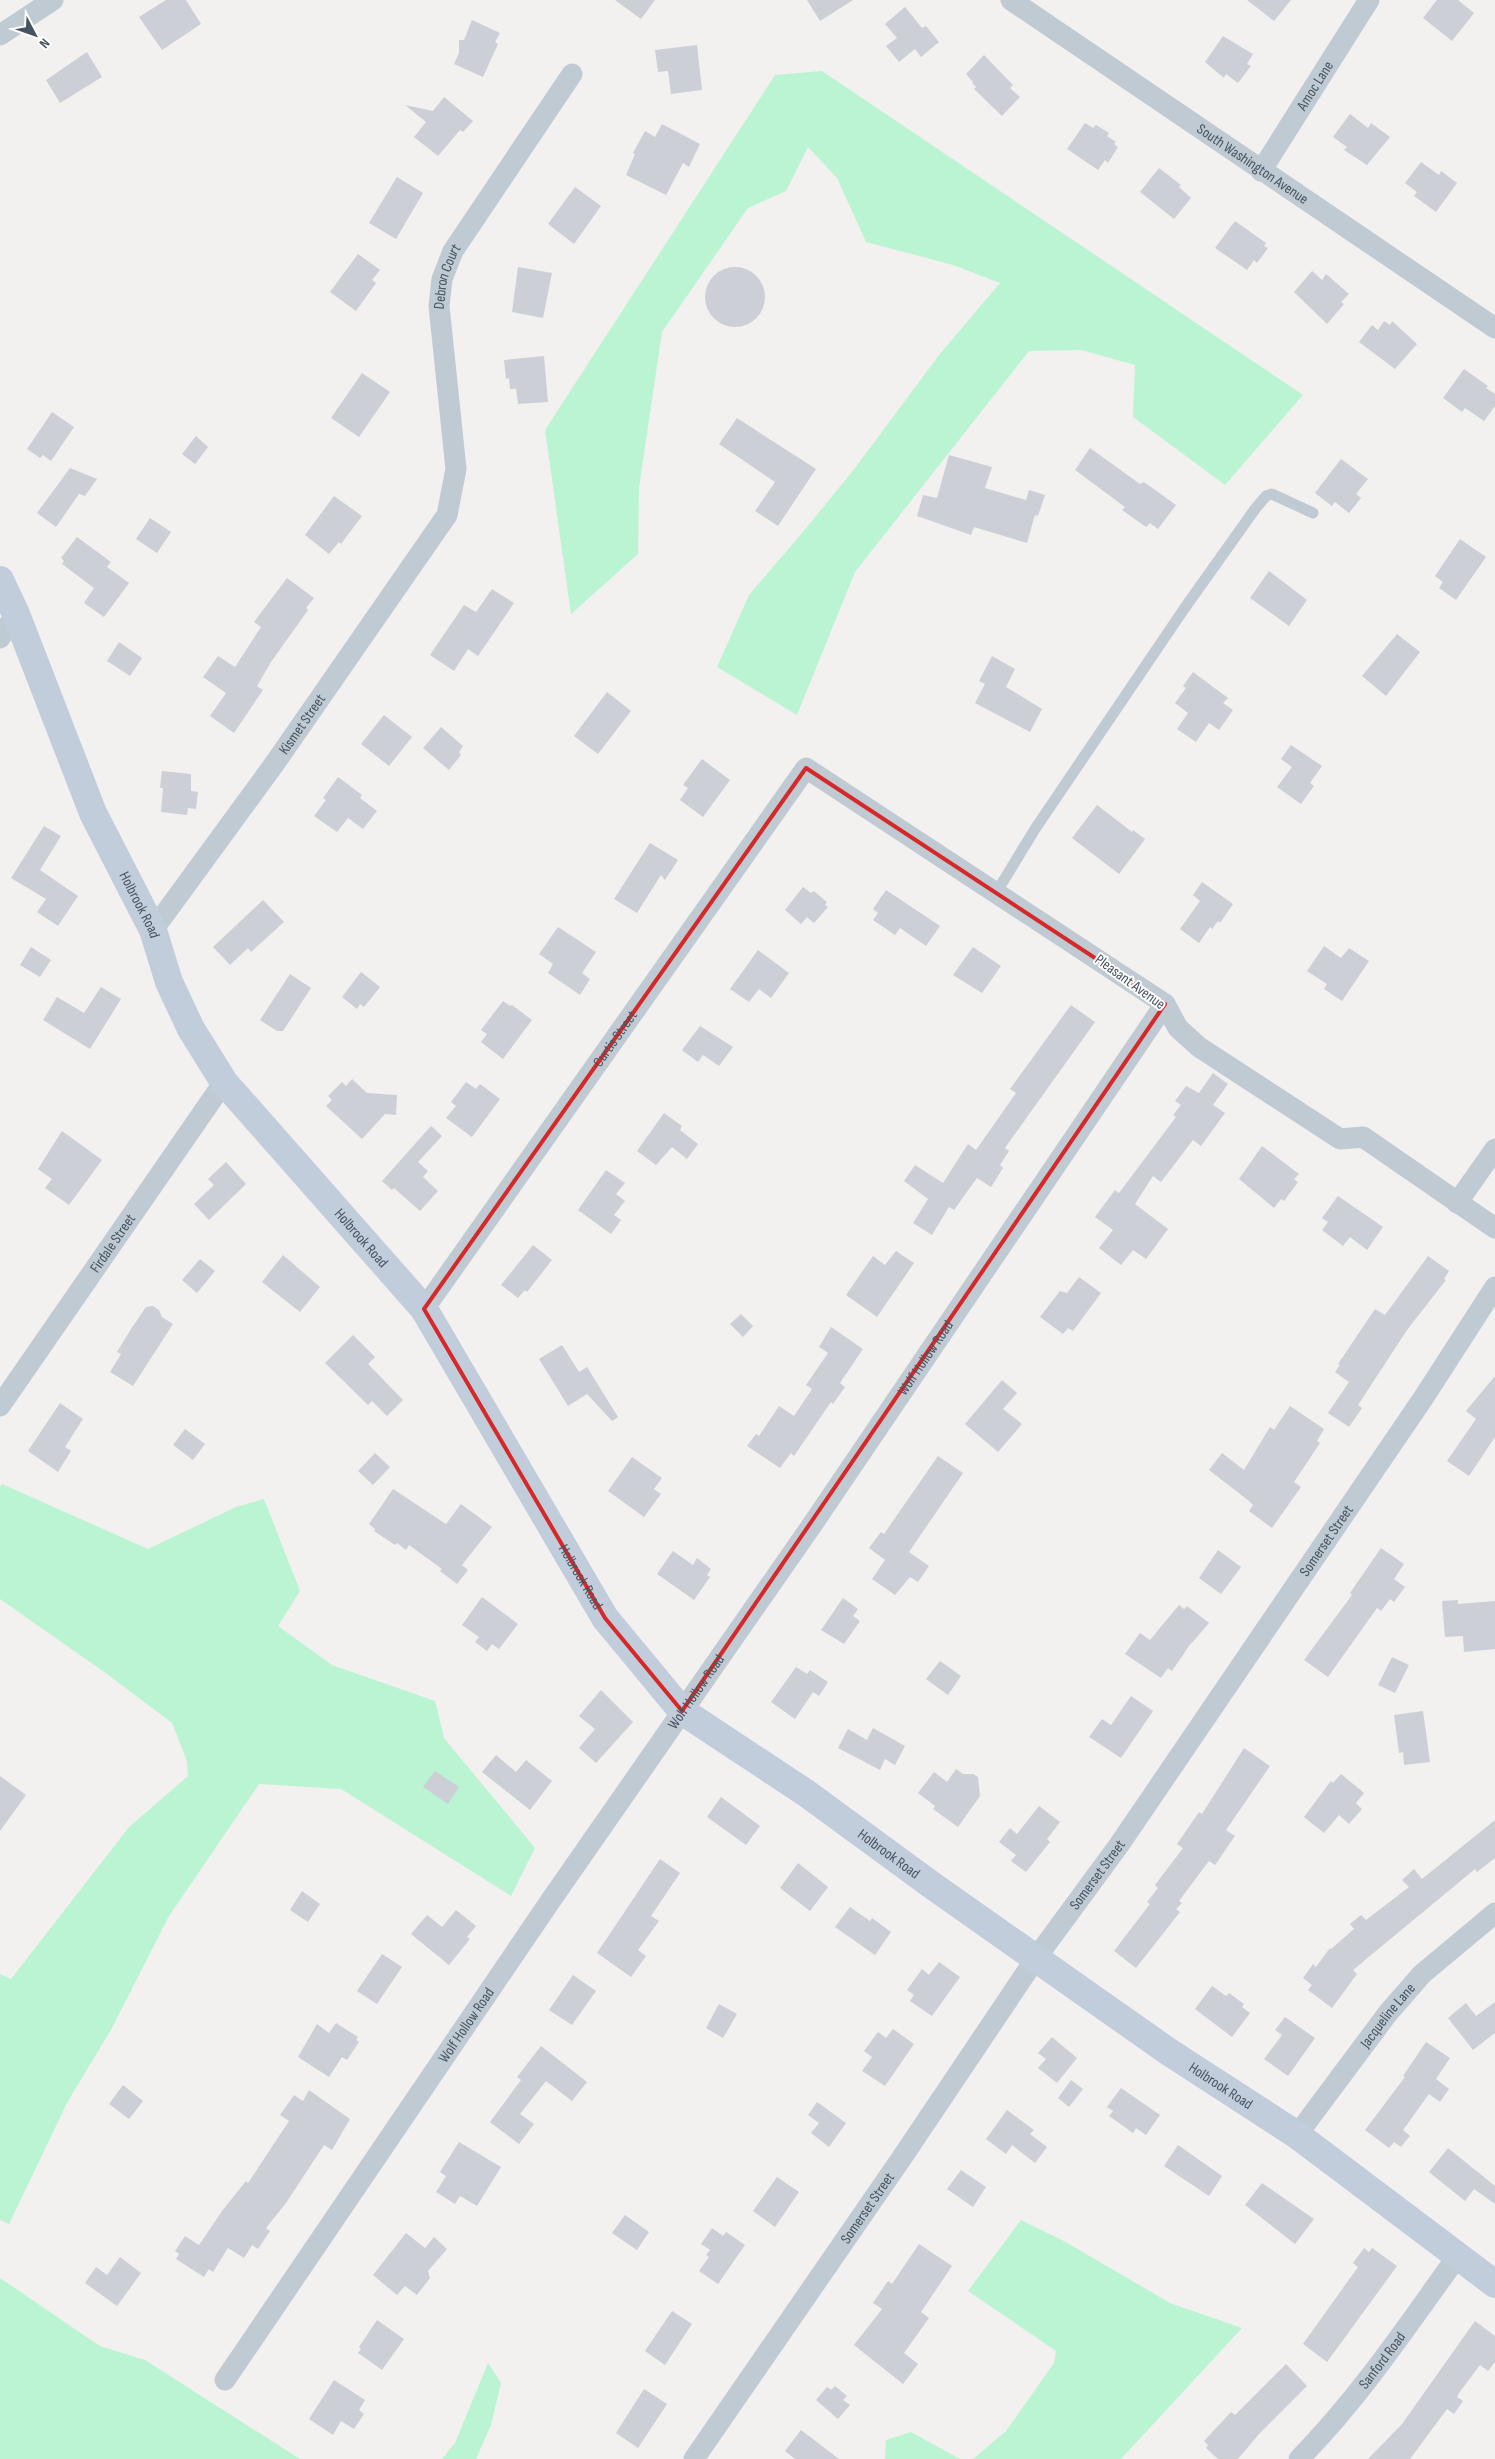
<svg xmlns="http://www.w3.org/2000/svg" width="1495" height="2459" font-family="'Sofia Sans Condensed',sans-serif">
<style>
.green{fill:#bbf4d3}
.building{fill:#cccfd6}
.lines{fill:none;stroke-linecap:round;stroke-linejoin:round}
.lane{stroke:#bfcad3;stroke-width:11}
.street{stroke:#bfcad3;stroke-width:21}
.secondary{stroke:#c1cddb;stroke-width:28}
.marked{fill:none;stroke:#d62828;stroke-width:4;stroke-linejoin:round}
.labels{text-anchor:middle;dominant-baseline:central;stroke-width:4;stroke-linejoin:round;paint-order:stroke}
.street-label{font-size:15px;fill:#465360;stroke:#fff}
</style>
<rect width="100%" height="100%" fill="#f3f0f0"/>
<g class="green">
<polygon points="822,71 1303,395 1225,485 1133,417 1135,365 1081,350 1029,351 855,572 797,715 717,667 749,595 803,532 855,468 939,355 1000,283 953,265 866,242 837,178 808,147 786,191 748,208 662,332 639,488 638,554 571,614 545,430 775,75"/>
<polygon points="2,1484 148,1549 236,1507 264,1499 300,1591 278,1626 332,1665 435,1701 444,1738 535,1848 511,1896 341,1789 259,1784 169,1916 112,2028 68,2101 9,2224 0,2220 0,1974 11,1979 129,1827 188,1776 187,1761 172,1723 107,1674 0,1599 0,1487"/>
<polygon points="1021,2220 1064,2241 1170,2303 1242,2328 1121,2459 973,2459 1006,2431 1054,2363 1056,2351 968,2291"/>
<polygon points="0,2278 100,2346 145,2360 300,2459 0,2459"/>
<polygon points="488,2363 501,2383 491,2425 476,2459 442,2459 455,2443"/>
<polygon points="911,2432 960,2459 885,2459 886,2440"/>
</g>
<g class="building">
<polygon points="166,0 186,0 201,24 162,50 139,17"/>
<polygon points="615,0 655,0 641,19"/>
<polygon points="807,0 853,0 820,21"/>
<polygon points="1247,0 1291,0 1274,21"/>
<polygon points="1437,0 1458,0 1474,13 1452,41 1423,18"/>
<polygon points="905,7 922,28 926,26 939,42 921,57 915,49 899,62 886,46 897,38 885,24"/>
<polygon points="472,20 500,33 495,42 498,44 483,77 454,64 459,53 459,40 464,40"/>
<polygon points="1223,36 1253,54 1247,64 1251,66 1238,83 1226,74 1224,78 1205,62"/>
<polygon points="697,45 702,90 671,94 668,71 658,72 655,50"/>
<polygon points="87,52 102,77 60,103 46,80"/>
<polygon points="984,55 1013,85 1010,88 1020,97 1002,116 974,89 976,87 972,83 973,82 966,74"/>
<polygon points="444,97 473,121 463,132 460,130 438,156 414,137 426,122 405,105 433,111"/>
<polygon points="1350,114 1368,128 1371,123 1390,137 1367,165 1344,150 1347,147 1333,137"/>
<polygon points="1085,123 1093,128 1096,125 1109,133 1107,136 1116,142 1114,144 1118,147 1108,163 1105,160 1098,170 1067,149"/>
<polygon points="662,124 700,144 689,167 683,163 666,195 626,175 635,154 633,153 645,131 655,137"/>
<polygon points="1421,162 1439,175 1441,171 1457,183 1436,212 1414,196 1417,192 1405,183"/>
<polygon points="1159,168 1181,185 1179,187 1191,198 1174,219 1140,192"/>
<polygon points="397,177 423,193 396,239 369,223"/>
<polygon points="575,187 601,206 574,244 548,224"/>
<polygon points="1235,221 1266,243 1264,246 1268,248 1257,263 1254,260 1247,270 1215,248"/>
<polygon points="358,254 380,270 372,280 376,283 356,311 330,292"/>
<circle cx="735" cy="297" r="30"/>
<polygon points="518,267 552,273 543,318 512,312"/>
<polygon points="1312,271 1322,280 1326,274 1349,294 1341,302 1344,304 1327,324 1294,292"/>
<polygon points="1384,321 1390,325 1392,321 1417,344 1395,369 1359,342 1372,325 1378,330"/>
<polygon points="544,356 548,402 518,404 516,389 510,389 509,378 506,379 504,360"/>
<polygon points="1464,369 1488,386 1486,388 1495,394 1495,406 1484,421 1465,408 1462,412 1443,398"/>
<polygon points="362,373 390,392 359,437 331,418"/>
<polygon points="52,412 74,427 51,461 43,455 40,458 27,449"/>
<polygon points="737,418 816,469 778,526 755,511 775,482 719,444"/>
<polygon points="196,436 208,447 195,464 182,454"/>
<polygon points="1090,448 1140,484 1144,482 1176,505 1158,529 1150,523 1146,527 1122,510 1125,507 1075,470"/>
<polygon points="949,455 992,467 985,488 1026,500 1029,490 1045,495 1038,516 1035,515 1027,543 974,527 971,535 917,516 923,495 937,498"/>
<polygon points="1341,459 1368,479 1356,494 1361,498 1349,513 1335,502 1332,506 1315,493"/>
<polygon points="70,468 97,479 85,496 79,494 56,527 37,513"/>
<polygon points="334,496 362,516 341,544 339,542 329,554 305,535"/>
<polygon points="150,518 171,532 157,553 136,539"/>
<polygon points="77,537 111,562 107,567 129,583 104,617 84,603 94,588 62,564 64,561 61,558"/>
<polygon points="1460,539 1486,557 1456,600 1439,588 1443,582 1435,576"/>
<polygon points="1269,571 1307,600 1289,626 1250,598"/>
<polygon points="287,578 314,598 306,608 308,610 271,662 257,686 263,690 234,733 210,716 226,693 203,677 218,656 235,667 261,627 254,622"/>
<polygon points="492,589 514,603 478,656 468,649 454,671 430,655 464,605 476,612"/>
<polygon points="1397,634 1420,652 1386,696 1362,676"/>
<polygon points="119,642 142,658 130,676 107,661"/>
<polygon points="992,656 1015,669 1006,687 1042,709 1030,732 975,703 985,684 979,681"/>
<polygon points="1193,672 1228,698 1223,703 1233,710 1219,730 1209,723 1196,742 1177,729 1188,713 1175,703 1186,688 1183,686"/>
<polygon points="607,692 631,711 598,754 574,736"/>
<polygon points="384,715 412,737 389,766 361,744"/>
<polygon points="441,727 463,746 459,752 461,755 449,770 423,748"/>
<polygon points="1291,745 1322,766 1310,783 1314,786 1301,804 1277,787 1292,767 1281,759"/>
<polygon points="702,759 730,780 703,817 680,800 688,788 683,785"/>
<polygon points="162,771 191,774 191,791 198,792 196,809 188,808 187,815 161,812 163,788 160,788"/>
<polygon points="338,777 362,795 360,798 377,811 363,829 348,818 337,832 314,816 326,800 323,798"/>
<polygon points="1097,805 1132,832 1133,830 1145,839 1119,874 1072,838"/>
<polygon points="44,826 61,836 40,870 78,896 58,926 37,912 46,899 11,878"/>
<polygon points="650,843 678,860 665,880 661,875 637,913 614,899"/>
<polygon points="1202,882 1233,904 1220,923 1218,921 1212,929 1210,927 1199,943 1180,929 1200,901 1193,895"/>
<polygon points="803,887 811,893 814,891 827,902 825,905 828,907 814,923 807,917 801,924 785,910"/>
<polygon points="886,890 940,926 926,946 900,928 895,935 873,920 878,913 873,909"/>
<polygon points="263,900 284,922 251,952 248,948 230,965 213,947"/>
<polygon points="558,927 596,952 582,973 590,979 580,995 548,973 553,964 539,954"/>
<polygon points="1324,946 1341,958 1349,948 1369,961 1342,1001 1324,989 1327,984 1307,971"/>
<polygon points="31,947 51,960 40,977 20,965"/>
<polygon points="973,947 1001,966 982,993 953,975"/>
<polygon points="758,950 789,973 771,998 759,989 749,1002 730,989"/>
<polygon points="361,972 380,987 364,1007 360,1004 357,1009 342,997"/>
<polygon points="290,974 311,988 283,1031 277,1031 260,1020"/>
<polygon points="101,987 121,999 90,1049 43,1020 57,997 84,1013"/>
<polygon points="503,1001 510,1006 512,1005 532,1020 503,1059 481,1042 487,1034 481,1030"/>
<polygon points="1071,1005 1095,1022 1005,1148 1009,1151 1000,1165 1003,1168 991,1187 977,1178 954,1210 949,1207 932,1235 913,1223 928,1199 904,1181 915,1165 943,1183 968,1144 976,1150 1016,1093 1010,1089"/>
<polygon points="700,1026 733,1047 719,1066 703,1055 698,1062 682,1050"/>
<polygon points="1213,1073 1228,1084 1213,1105 1225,1113 1201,1146 1193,1140 1161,1182 1153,1176 1135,1204 1168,1229 1146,1259 1133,1250 1121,1265 1099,1248 1113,1230 1095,1217 1115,1190 1119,1193 1176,1117 1173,1115 1181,1105 1175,1101 1186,1086 1199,1093"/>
<polygon points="352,1079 367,1093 397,1095 396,1115 385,1114 362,1139 326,1106 332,1100 328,1096 342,1082 346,1086"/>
<polygon points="466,1082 476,1089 480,1084 500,1099 472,1137 446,1118 456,1106 451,1102"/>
<polygon points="664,1113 682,1126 680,1130 698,1144 687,1159 672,1147 656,1165 637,1151"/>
<polygon points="431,1126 442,1136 418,1162 428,1171 423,1177 438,1191 420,1211 394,1188 392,1190 382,1181"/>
<polygon points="62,1131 102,1160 69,1205 45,1188 52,1179 38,1169"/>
<polygon points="1262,1146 1299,1174 1294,1179 1298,1182 1284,1201 1281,1199 1274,1208 1239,1179"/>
<polygon points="226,1162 246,1184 209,1220 194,1204 214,1185 208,1179"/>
<polygon points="606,1170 625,1183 616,1194 625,1201 614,1215 621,1220 611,1234 578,1210"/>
<polygon points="1338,1196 1383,1227 1367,1250 1350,1237 1343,1246 1322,1230 1328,1222 1322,1218"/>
<polygon points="533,1245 552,1260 527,1292 525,1290 518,1298 501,1285"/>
<polygon points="896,1251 914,1263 877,1317 846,1295 873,1256 885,1265"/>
<polygon points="283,1255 320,1287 300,1312 262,1282"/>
<polygon points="1428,1256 1449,1271 1444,1279 1446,1280 1407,1330 1358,1405 1362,1408 1349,1427 1328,1413 1349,1382 1335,1372 1340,1365 1338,1364 1375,1309 1385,1315"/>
<polygon points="200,1259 215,1271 197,1293 182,1280"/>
<polygon points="1079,1277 1101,1293 1073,1331 1068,1328 1063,1334 1040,1317 1060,1291 1067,1293"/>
<polygon points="153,1306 159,1310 162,1317 173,1324 133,1386 110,1372 121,1354 117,1352 131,1329 146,1307"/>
<polygon points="741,1314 753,1326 743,1337 730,1324"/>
<polygon points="831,1327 863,1349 840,1383 845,1387 833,1404 831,1402 794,1456 791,1453 780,1468 747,1446 756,1434 759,1436 779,1406 794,1416 812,1389 806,1385 828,1353 819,1347"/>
<polygon points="353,1335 375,1357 368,1364 403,1400 387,1416 372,1401 368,1405 325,1363"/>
<polygon points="562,1345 579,1372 587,1367 618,1417 612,1421 587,1394 568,1406 539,1359"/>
<polygon points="1495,1376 1495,1437 1469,1476 1447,1461 1476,1419 1466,1411"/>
<polygon points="1002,1380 1017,1393 1003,1409 1022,1424 998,1452 965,1424"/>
<polygon points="60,1403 83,1419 65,1447 71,1451 58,1472 28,1451"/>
<polygon points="1290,1406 1324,1429 1317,1441 1320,1443 1294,1482 1301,1487 1272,1528 1249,1511 1253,1505 1249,1501 1209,1470 1222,1453 1244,1470 1270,1427 1274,1430"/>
<polygon points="185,1429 205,1444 193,1460 173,1445"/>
<polygon points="375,1453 390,1467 373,1485 358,1471"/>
<polygon points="938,1456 963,1473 909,1552 929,1566 918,1582 910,1577 895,1595 872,1579 885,1560 869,1548 881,1532 884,1534"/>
<polygon points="632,1457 662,1478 654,1489 661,1494 644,1517 608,1491"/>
<polygon points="393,1489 446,1524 461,1504 492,1527 462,1565 468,1570 457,1584 440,1571 442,1569 409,1545 406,1550 397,1543 395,1545 374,1531 375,1529 369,1524"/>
<polygon points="1381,1548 1404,1564 1394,1579 1405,1587 1394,1602 1390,1599 1381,1611 1377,1608 1328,1677 1304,1660 1352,1595 1350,1593"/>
<polygon points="1218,1550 1241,1567 1221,1594 1199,1578"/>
<polygon points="673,1551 693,1565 697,1558 711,1569 707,1575 710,1577 694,1600 657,1574"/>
<polygon points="482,1597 518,1624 499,1649 492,1644 487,1651 475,1642 479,1637 462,1625"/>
<polygon points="843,1598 858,1609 853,1616 860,1621 844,1644 821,1630"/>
<polygon points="1458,1600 1458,1604 1495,1601 1495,1649 1464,1652 1463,1636 1445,1637 1442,1601"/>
<polygon points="1179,1605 1184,1609 1187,1606 1209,1623 1189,1646 1172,1671 1168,1668 1161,1678 1125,1654 1140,1633 1150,1640"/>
<polygon points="1392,1657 1409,1665 1395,1693 1378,1685"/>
<polygon points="940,1661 961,1676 948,1695 926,1679"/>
<polygon points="796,1667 807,1674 810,1670 828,1682 819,1696 813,1692 795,1719 771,1702"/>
<polygon points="601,1690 633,1722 596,1763 579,1748 595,1729 579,1716"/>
<polygon points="1131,1696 1153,1711 1121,1758 1089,1737 1102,1719 1111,1725"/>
<polygon points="1423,1711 1430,1762 1404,1765 1403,1752 1399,1753 1394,1715"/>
<polygon points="873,1728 905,1746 895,1765 885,1759 880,1770 838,1748 848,1729 867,1740"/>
<polygon points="1244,1748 1270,1766 1226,1830 1235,1836 1215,1865 1209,1861 1179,1901 1182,1903 1176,1909 1180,1912 1136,1968 1114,1951 1150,1904 1147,1902 1158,1888 1155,1885 1183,1848 1177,1844 1199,1812 1202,1814"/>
<polygon points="496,1755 516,1772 526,1760 552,1781 530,1810 482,1772"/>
<polygon points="956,1769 963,1774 973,1774 978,1777 980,1796 958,1827 933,1809 935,1806 918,1793 934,1772 947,1782"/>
<polygon points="435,1771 459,1787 448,1804 423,1787"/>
<polygon points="1341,1774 1364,1793 1356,1803 1362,1809 1349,1824 1339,1815 1324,1833 1304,1817 1331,1781 1333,1783"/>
<polygon points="0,1776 26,1795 0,1831"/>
<polygon points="721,1797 760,1826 746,1845 707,1817"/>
<polygon points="1039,1806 1060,1822 1047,1839 1050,1842 1026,1872 1011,1861 1016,1855 999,1842 1010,1828 1017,1834"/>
<polygon points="1495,1820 1495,1858 1477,1872 1475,1869 1353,1970 1357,1974 1332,2008 1308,1990 1312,1985 1303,1978 1313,1964 1316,1967 1330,1948 1331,1949 1354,1929 1350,1924 1361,1915 1366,1920 1409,1887 1402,1880 1414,1869 1422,1879"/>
<polygon points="660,1859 680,1873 651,1916 659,1921 638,1950 646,1956 631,1977 597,1953"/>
<polygon points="798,1863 828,1887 810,1911 780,1888"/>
<polygon points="302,1891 320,1904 308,1922 290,1910"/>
<polygon points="850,1907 870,1921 872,1918 891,1932 875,1955 835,1927"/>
<polygon points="456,1910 476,1926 467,1937 470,1939 449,1965 411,1934 427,1915 442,1927"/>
<polygon points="382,1954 402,1967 377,2004 357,1991"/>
<polygon points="939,1962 960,1977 932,2016 910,2001 914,1995 907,1990 922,1969 929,1975"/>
<polygon points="573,1975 596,1991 572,2025 549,2010"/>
<polygon points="1212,1986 1226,1996 1229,1993 1244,2004 1242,2007 1250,2013 1232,2037 1195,2009"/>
<polygon points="1495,2002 1495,2033 1473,2050 1448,2018 1466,2003 1476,2016"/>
<polygon points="719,2004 737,2014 723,2038 706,2028"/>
<polygon points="1285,2017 1315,2038 1288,2076 1264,2059 1282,2035 1275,2030"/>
<polygon points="336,2023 358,2037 356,2040 359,2042 347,2060 342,2057 329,2077 298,2057 317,2024 329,2033"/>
<polygon points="893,2029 914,2044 885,2086 862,2071 872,2057 864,2051 878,2032 886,2038"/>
<polygon points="1052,2037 1077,2058 1057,2083 1038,2068 1046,2059 1038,2053"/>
<polygon points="1426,2042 1450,2058 1436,2079 1449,2089 1440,2102 1429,2094 1403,2130 1410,2136 1401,2147 1394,2142 1389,2148 1365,2130 1405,2077 1403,2076"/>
<polygon points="541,2046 587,2082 572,2101 546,2081 520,2114 534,2124 519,2144 490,2122 521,2080 517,2077"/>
<polygon points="1071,2080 1083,2089 1069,2107 1058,2098"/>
<polygon points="123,2085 143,2101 129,2119 109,2104"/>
<polygon points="1121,2088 1160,2115 1146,2135 1136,2128 1133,2133 1109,2116 1113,2111 1107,2107"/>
<polygon points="309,2090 350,2119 332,2150 324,2145 286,2203 266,2228 270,2231 258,2249 252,2245 244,2258 228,2248 213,2272 209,2269 204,2277 176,2259 179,2254 175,2251 185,2236 199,2245 222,2211 246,2181 248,2183 289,2121 280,2115 294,2095 303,2101"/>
<polygon points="817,2102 846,2123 829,2147 811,2133 819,2123 808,2115"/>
<polygon points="1007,2110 1034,2130 1030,2134 1047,2147 1035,2163 1012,2145 1006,2154 986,2139"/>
<polygon points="459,2142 501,2167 477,2206 460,2196 455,2204 436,2192 446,2176 440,2172"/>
<polygon points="1178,2145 1222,2176 1209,2196 1164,2166"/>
<polygon points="1448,2148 1495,2186 1495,2204 1474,2189 1465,2201 1429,2172"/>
<polygon points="961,2170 986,2187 973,2207 947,2189"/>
<polygon points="777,2177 799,2192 775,2227 753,2211"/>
<polygon points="1262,2183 1314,2219 1295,2244 1245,2205"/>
<polygon points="625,2215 649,2232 637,2250 612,2233"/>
<polygon points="712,2228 723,2236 726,2232 745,2245 718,2284 699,2271 709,2257 706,2255 710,2250 701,2244"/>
<polygon points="406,2233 425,2248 434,2237 447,2249 428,2271 430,2278 417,2295 405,2286 397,2295 373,2275"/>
<polygon points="919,2244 952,2266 921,2312 929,2318 904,2353 918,2364 903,2384 854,2345 882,2309 873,2303 888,2281 892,2284"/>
<polygon points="1364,2248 1369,2252 1372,2248 1397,2266 1327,2362 1303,2344 1358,2267 1353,2263"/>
<polygon points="120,2257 141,2273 117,2306 85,2283 96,2267 107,2275"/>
<polygon points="672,2311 692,2324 665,2365 645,2351"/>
<polygon points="377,2320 404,2339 382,2370 358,2353 361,2349 359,2347"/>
<polygon points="1475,2321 1495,2336 1495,2362 1488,2371 1480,2365 1459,2393 1457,2397 1463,2401 1454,2414 1447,2409 1410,2459 1368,2459 1402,2424"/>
<polygon points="1286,2364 1307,2386 1259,2434 1238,2459 1218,2459 1206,2448 1208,2445 1204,2441 1231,2412 1235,2415"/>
<polygon points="334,2380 365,2400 359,2410 364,2414 354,2429 341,2421 333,2435 309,2419"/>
<polygon points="835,2386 847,2396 843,2400 850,2405 838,2419 816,2400 827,2387 831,2390"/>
<polygon points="644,2389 667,2404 638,2448 616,2433"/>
<polygon points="801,2430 839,2459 795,2459 785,2451"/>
</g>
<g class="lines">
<polyline class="lane" points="996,893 1035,829 1184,609 1255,509 1266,496 1272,494 1313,513"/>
<g class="street">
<path id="s1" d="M 1011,0 L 1495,328"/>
<polyline points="0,35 53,0"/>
<path id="s2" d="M 1261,171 L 1369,0"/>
<polyline points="0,638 16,614"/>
<path id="s3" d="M 153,930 L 275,763 L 447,515 L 456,469 L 439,306 L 442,279 L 453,251 L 572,74"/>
<polyline points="1457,1203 1495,1149"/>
<path id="s4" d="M 424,1309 L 806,768 L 1165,1004 L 1178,1028 L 1199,1047 L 1340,1139 L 1363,1137 L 1495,1228"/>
<path id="s5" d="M 0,1406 L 224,1082"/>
<path id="s6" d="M 1297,2135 L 1388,2013 L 1422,1974 L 1495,1913"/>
<path id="s7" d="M 225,2380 L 551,1900 L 812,1525 L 1165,1004"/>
<path id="s8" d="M 694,2459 L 901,2159 L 1036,1958 L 1119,1845 L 1424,1397 L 1495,1287"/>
<path id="s9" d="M 1299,2459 C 1360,2397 1407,2326 1457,2257"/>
</g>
<path class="secondary" id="s10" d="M 0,580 L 16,614 L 93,813 L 153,930 L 169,982 L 191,1029 L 224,1082 L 424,1309 L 605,1618 L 682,1711 L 806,1793 L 933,1886 L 1169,2052 L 1297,2135 L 1495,2284"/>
</g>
<path class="marked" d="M 806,768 L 1165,1004 L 682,1711 L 605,1618 L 424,1309 Z"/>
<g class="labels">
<g class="street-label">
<text stroke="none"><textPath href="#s2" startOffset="101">Amoc Lane</textPath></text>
<text stroke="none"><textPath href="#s1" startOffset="292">South Washington Avenue</textPath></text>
<text stroke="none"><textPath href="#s3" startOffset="750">Debron Court</textPath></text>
<text stroke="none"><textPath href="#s3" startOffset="254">Kismet Street</textPath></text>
<text stroke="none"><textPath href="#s10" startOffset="354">Holbrook Road</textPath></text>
<text transform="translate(1130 982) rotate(36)">Pleasant Avenue</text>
<text stroke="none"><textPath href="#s4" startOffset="331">Curtis Street</textPath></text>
<text stroke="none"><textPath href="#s10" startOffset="759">Holbrook Road</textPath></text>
<text stroke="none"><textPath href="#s5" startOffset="198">Firdale Street</textPath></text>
<text stroke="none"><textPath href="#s7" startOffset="1239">Wolf Hollow Road</textPath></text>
<text stroke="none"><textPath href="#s8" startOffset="1115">Somerset Street</textPath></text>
<text stroke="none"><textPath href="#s10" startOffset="1164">Holbrook Road</textPath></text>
<text stroke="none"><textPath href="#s7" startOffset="834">Wolf Hollow Road</textPath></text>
<text stroke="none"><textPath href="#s10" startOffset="1584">Holbrook Road</textPath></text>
<text stroke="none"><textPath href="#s8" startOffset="710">Somerset Street</textPath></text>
<text stroke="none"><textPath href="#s6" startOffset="150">Jacqueline Lane</textPath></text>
<text stroke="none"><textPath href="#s7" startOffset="429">Wolf Hollow Road</textPath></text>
<text stroke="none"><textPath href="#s10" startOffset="1989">Holbrook Road</textPath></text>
<text stroke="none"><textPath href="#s8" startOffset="305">Somerset Street</textPath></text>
<text stroke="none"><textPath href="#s9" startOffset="129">Sanford Road</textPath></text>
</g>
</g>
<g transform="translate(35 35) rotate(131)" stroke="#ffffff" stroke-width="4" paint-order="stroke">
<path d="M0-4L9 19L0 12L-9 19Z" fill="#465360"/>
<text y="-8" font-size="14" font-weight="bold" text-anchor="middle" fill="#465360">N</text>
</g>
</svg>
